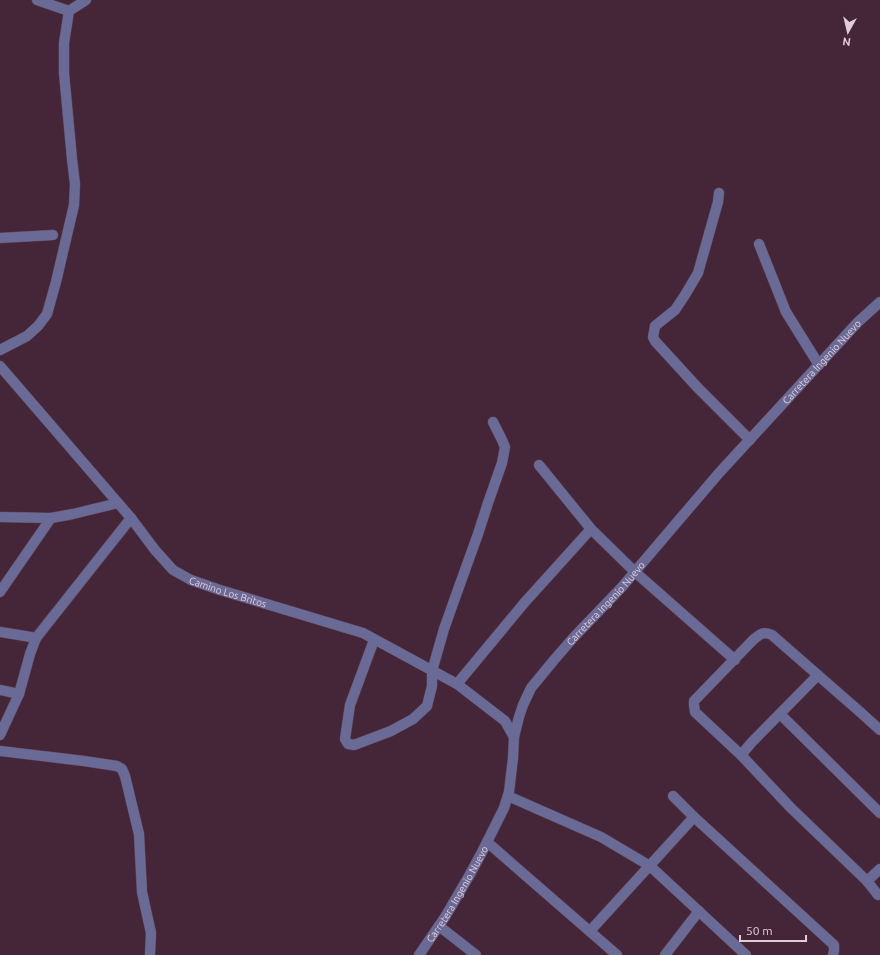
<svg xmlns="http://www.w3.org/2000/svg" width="880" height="955" font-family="Ubuntu,sans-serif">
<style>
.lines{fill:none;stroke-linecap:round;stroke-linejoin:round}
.minor-casing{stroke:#604455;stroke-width:11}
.minor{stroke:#6a6a97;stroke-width:10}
.labels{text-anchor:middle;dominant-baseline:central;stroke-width:3;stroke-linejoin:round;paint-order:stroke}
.street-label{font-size:10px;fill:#e1ccd7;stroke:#442638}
</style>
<rect width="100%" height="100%" fill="#442638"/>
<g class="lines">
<g class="minor-casing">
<g id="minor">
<polyline points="37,0 69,11"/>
<polyline points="719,193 718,202 698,273 685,295 675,310 655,326 654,332 653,337 655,341 698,388 750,440"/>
<polyline points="0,238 53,235"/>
<polyline points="759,244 786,312 819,365"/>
<polyline points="0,350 27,336 38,326 47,314 56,282 74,205 75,184 72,159 64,73 64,43 69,11 86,0"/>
<path id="s1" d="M 0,366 L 131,518 L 155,550 L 173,570 L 191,580 L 220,590 L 363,633 L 457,684 L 505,721 L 514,737"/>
<polyline points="539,465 591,529 635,572 735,660"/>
<polyline points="0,517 51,518 73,514 118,503"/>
<polyline points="0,592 51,518"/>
<polyline points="0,632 25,636 36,638 30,654 19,694 0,735"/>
<polyline points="36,638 131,518"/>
<polyline points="374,640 350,705 345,739 348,744 354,745 391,731 413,719 427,706 432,686 432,671 444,629 455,598 478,534 488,503 502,463 505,447 502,440 493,422"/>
<polyline points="457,684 525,602 591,529"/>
<polyline points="0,690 19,694"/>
<polyline points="780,714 880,813"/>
<polyline points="0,751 84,761 117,766 122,769 125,776 139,834 142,892 151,933 150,955"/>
<polyline points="741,755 752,742 818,675"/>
<polyline points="508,796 601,837 650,866 746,955"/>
<polyline points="673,796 694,817 834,945 834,951 833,955"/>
<polyline points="487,842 617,955"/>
<polyline points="867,881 880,869"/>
<path d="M 878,895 L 867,881 L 791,808 L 741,755 L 695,712 L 694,705 L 694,701 L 753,640 C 760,634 763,631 772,635 L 859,711 L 880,730"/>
<polyline points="439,926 476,955"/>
<polyline points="590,931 694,817"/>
<path id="s2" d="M 419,955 L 445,917 L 469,876 L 481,854 L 504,808 L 509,792 L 513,758 L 514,737 L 519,717 L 523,705 L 531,688 L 554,660 L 574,637 L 621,588 L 719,473 L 858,322 L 880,302"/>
<polyline points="665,955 699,911"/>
</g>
</g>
<use href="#minor" class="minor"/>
</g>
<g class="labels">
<g class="street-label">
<text stroke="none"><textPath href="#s2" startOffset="731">Carretera Ingenio Nuevo</textPath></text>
<text stroke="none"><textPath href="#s1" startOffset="327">Camino Los Britos</textPath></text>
<text stroke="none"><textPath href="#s2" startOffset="407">Carretera Ingenio Nuevo</textPath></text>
<text stroke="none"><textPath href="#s2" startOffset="72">Carretera Ingenio Nuevo</textPath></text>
</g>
</g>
<g transform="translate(848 32) rotate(188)" stroke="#442638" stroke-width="3" paint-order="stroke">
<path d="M0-3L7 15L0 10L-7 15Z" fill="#e1ccd7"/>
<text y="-6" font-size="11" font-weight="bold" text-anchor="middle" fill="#e1ccd7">N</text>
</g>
<path d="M740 935v6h66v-6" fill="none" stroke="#e1ccd7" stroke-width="2"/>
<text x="746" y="935" font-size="12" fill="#e1ccd7" stroke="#442638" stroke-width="3" paint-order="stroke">50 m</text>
</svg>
